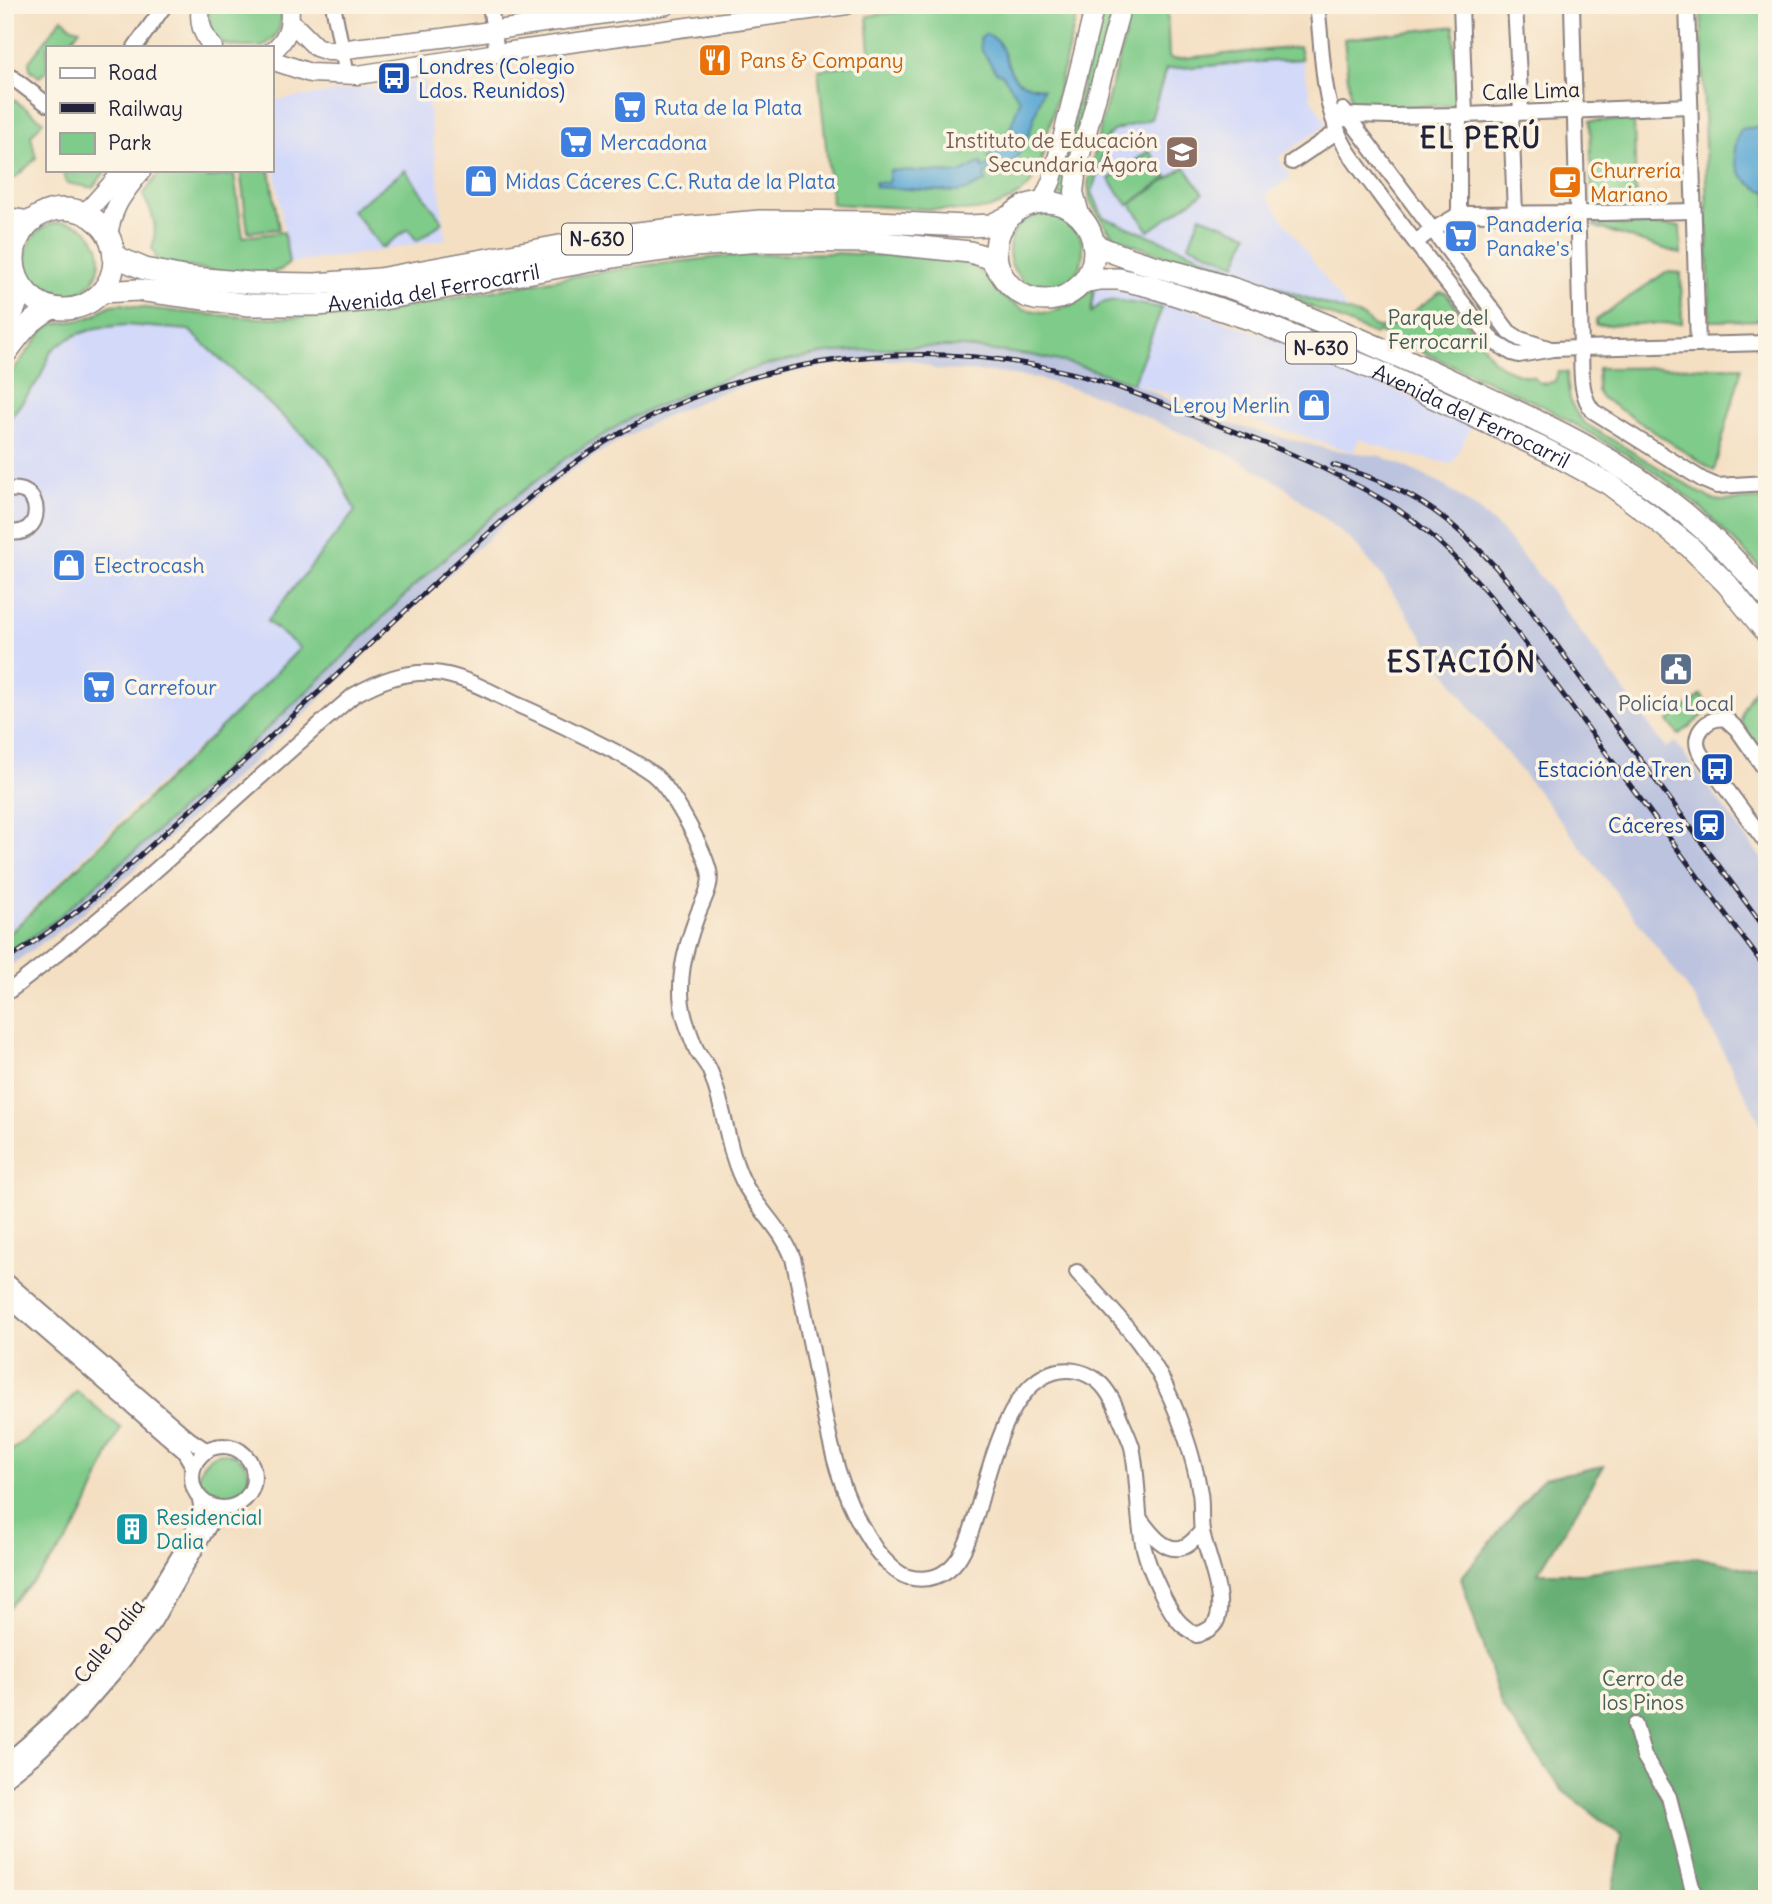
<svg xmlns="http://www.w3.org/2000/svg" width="1772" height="1904" font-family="Delius,sans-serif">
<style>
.built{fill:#d3d9f9}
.industrial{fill:#bcc3de}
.green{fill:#7fcb89;stroke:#507662;stroke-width:2}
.forest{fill:#67af75;stroke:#446858;stroke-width:2}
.water{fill:#5ba8d4;stroke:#3e6588;stroke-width:2}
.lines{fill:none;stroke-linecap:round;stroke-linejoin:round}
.minor-casing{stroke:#8b807e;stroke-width:18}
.major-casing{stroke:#8b807e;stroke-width:21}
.highway-casing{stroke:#8b807e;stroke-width:24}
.minor{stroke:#fff;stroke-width:14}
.major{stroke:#fff;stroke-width:18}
.highway{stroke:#fff;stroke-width:21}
.rail-casing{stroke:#22223b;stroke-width:5}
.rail{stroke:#fcf5e5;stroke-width:2.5;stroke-dasharray:8;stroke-linecap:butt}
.labels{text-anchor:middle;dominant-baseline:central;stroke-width:7;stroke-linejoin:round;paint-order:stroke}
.shield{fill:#fcf5e5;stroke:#63616e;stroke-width:2}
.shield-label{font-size:19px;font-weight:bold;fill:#22223b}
.food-label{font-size:21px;fill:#c56008;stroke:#fcf5e5;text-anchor:start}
.transit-label{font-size:21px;fill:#164399;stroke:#fcf5e5;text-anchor:end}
.street-label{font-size:21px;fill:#22223b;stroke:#fcf5e5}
.shop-label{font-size:21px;fill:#366cbe;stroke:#fcf5e5;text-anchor:start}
.education-label{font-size:21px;fill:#785e54;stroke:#fcf5e5;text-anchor:end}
.park-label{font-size:21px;fill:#435d56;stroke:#fcf5e5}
.service-label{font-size:21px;fill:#4e5e75;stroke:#fcf5e5}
.culture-label{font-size:21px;fill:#0d838f;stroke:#fcf5e5;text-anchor:start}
.district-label{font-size:28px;font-weight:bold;letter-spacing:2px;fill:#22223b;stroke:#fcf5e5}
</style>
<rect width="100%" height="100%" fill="#fcf5e5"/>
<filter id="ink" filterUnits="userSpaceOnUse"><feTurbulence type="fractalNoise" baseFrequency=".0143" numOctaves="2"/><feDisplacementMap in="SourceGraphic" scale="14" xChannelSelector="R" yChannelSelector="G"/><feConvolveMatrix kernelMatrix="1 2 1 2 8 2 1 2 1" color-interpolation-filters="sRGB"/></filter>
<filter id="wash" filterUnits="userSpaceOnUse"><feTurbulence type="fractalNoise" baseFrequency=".00686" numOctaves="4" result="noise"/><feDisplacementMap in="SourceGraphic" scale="28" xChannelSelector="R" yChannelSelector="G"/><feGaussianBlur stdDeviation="1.57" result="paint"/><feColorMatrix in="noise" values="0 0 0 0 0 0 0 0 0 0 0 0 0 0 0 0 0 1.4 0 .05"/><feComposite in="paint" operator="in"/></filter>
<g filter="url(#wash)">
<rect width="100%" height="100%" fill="#f4dfc2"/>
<g class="built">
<polygon points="1302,59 1311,98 1327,124 1278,158 1291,177 1266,195 1349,312 1298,295 1103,217 1092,192 1107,137 1113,131 1151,119 1166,69"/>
<polygon points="425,79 446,239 367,253 289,263 271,143 271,101"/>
<polygon points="1094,288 1132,290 1288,343 1472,425 1452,464 1399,453 1359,439 1353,452 1077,365 1085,343"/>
<polygon points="125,325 189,330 327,457 340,478 356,512 267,621 300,648 252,697 123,817 5,936 5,425 40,378 51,351 61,343 76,335 97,328"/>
</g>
<polygon class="industrial" points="904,347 963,347 1036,356 1077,365 1133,383 1171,401 1233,425 1332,450 1381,456 1439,482 1478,510 1500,529 1544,582 1666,748 1675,742 1767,866 1767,1136 1696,1000 1615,891 1535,788 1473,712 1379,572 1352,541 1282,485 1234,457 1101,397 1040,379 992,372 937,370 916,361 904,359 843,363 789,373 720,393 663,417 615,443 569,472 516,512 407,614 294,724 124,879 66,926 5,969 5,956 55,920 141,846 331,669 413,587 500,509 567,457 633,417 693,390 761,366 827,353"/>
<g class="green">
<path d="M 209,5 L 282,5 C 282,25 280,36 262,47 C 228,47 206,49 209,5 Z"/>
<polygon points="951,5 1075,5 1076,17 1040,166 1029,186 1011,200 988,209 963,211 832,204 818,70 871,62 867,16"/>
<polygon points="1103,5 1115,5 1067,197 1054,193"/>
<path d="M 1133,5 L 1167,5 L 1169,57 L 1173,59 L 1299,47 L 1302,59 L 1166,69 L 1151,119 L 1113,131 L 1107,137 L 1092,192 L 1103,217 L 1298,295 L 1364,317 L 1373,326 L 1379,328 L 1386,328 L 1395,325 L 1440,292 L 1446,293 L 1493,360 C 1506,370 1517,375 1534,377 L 1538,382 L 1546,384 L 1555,381 L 1558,372 L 1567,372 C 1568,393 1569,409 1586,424 L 1711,499 L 1721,501 L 1767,499 L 1767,574 L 1701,508 L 1655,472 L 1624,453 L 1541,405 L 1378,332 L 1375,335 L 1287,296 L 1142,248 L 1122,240 L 1113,235 L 1106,227 L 1090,202 L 1088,184 L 1101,124 L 1125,36 L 1123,32 Z"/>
<polygon points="1701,5 1767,5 1767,320 1710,321"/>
<polygon points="62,18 72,27 80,29 66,47 47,47 47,71 39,77 30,69 29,62"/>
<path d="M 1454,26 L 1455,105 L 1367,109 C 1358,108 1353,106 1350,98 L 1344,39 Z"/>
<polygon points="5,93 43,121 31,136 36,158 22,172 5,185"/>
<polygon points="1634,120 1636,201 1592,202 1590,121"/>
<polygon points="1149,151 1168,177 1128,205 1109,179"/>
<polygon points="1185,167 1203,193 1149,231 1131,204"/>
<polygon points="62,170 106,170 93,188 67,183"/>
<path d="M 161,170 L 206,170 L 208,178 L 234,174 L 243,237 L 284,232 L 289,263 C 287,265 283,269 280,270 C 258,280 181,266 155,261 L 156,256 L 152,249 C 158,225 154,216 143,195 Z"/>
<polygon points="240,170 270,170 279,229 248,232"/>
<polygon points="405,170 443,222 417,241 408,229 382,248 352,210"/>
<circle cx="1046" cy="251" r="37"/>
<polygon points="1200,216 1248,234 1236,264 1189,245"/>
<circle cx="63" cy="259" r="37"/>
<polygon points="1595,224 1680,226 1681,254 1593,226"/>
<polygon points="834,253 921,257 969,263 987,277 1002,296 1023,309 1048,313 1076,302 1094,288 1091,313 1101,303 1115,300 1162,308 1133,383 1077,365 1036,356 963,347 904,347 827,353 761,366 693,390 633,417 567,457 500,509 413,587 331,669 141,846 55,920 5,956 5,938 252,697 300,648 267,621 355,511 340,478 327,457 189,330 125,325 97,328 76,335 61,343 51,351 40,378 5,425 5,381 44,330 54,324 81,320 96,315 103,309 112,305 122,304 137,307 201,314 262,318 341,316 379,312 568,277 640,266 738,255"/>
<polygon points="1666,272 1681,273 1682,323 1596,325 1596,320"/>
<polygon points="1742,367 1714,471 1601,397 1597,391 1598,368"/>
<path d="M 1766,651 L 1767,653 L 1767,763 L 1741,722 C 1742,696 1767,686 1764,652 Z"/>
<polygon points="1701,695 1711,709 1679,735 1668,721"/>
<path d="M 77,1391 L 121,1428 C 103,1462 93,1500 73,1532 C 54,1561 28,1586 5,1611 L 5,1456 L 57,1414 Z"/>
<circle cx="224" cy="1478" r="25"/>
</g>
<polygon class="forest" points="1604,1466 1538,1573 1582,1573 1697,1557 1767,1573 1767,1899 1611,1899 1622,1836 1563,1791 1502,1707 1461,1578 1543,1478"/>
<g class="water">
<path d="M 986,34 C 1008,41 1003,65 1016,79 C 1022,85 1034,87 1043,89 C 1033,118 1029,152 1003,170 L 998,166 L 984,175 L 986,181 L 968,190 L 956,192 L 875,187 L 875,182 L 888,183 L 890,170 L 960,173 L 981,162 L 983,169 L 993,162 L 988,157 L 1005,143 L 1020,100 L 1002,74 L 996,72 L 981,49 L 980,39 Z"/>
<path d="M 1757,127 L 1765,137 L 1767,192 C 1737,182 1727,157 1741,129 Z"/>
</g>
</g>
<g filter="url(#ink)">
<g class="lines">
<g class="minor-casing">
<g id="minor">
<polyline points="333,5 347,75"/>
<polyline points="490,5 497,53"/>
<path d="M 1317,5 C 1322,43 1322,92 1336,127 C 1345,152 1364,173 1379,194 C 1416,245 1455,293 1494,342 L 1512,353 L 1519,355 L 1553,349 L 1581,348 L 1767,343"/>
<polyline points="1461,5 1465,115"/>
<polyline points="1515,5 1521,112"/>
<path d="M 1572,5 L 1581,348 C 1582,369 1579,394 1593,411 L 1703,480 L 1717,486 L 1767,483"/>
<polyline points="1687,5 1698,345"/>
<polyline points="5,6 6,5"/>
<polyline points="135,47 165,5"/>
<polyline points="5,72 47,104"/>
<polyline points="1343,110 1509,332 1520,339 1548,348"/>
<polyline points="1511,113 1515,214"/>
<polyline points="1459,115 1459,214"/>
<polyline points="1335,126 1339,121 1355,115 1391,116 1465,115 1689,106"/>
<polyline points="1292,162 1338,131"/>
<path d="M 1416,243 C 1428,230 1445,224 1459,214 L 1604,213 L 1693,211"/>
<path d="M 5,491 C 46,479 46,543 5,531"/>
<path d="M 1767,772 L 1737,729 L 1726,719 C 1708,716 1690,734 1700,753 L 1767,844"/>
<path d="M 5,994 C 128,902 237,794 354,695 C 379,681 404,671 434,673 C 463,675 492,693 518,705 C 548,718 578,733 608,748 C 624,756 640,764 654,775 C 672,790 703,847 709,871 C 713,885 702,902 697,916 C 685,949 675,984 685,1019 C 688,1029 692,1039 696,1049 C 700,1057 707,1063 710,1071 C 726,1109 726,1151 746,1187 C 761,1212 782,1230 793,1258 C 802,1299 810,1340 818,1382 C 830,1445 839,1496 876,1550 C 884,1560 895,1573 908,1577 C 928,1582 946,1576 958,1559 C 969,1543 974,1522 979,1505 C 990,1465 1009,1385 1054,1372 C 1068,1368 1083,1371 1095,1379 C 1107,1387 1115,1404 1120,1418 C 1124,1427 1129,1437 1132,1447 C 1138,1474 1137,1504 1141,1531 C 1143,1554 1153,1576 1163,1596 C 1173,1615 1177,1624 1197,1635 C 1205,1631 1213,1629 1217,1620 C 1226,1597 1206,1554 1202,1531 C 1200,1518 1202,1505 1200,1493 C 1194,1456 1176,1404 1158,1372 C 1137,1334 1106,1304 1077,1272"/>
<polyline points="5,1280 189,1439 207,1451"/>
<polyline points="5,1296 184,1451 193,1466"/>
<circle cx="223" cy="1477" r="31"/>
<path d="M 1140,1519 C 1149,1531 1163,1551 1180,1548 C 1189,1547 1196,1537 1202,1531"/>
<polyline points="1635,1725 1644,1756 1669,1797 1695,1899"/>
<path d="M 5,1763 C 57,1720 107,1670 144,1613 C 156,1594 168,1574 180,1554 C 188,1540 205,1517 200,1500"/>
<polyline points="5,1779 34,1756 76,1716 115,1671 153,1623 219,1508"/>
</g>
</g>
<g class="major-casing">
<g id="major">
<path d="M 201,5 C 198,22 202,35 213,47"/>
<polyline points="291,22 316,47 328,51 338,51 354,48 442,38 667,5"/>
<path d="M 271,52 C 288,40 292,24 289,5"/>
<polyline points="271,60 310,73 358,75 497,53 847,5"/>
<polyline points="1042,202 1052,180 1095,5"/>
<polyline points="82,213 92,206 124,170"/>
<polyline points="1081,218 1074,192 1077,168 1122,5"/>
<path d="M 108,236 C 113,204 123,195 142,170"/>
</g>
</g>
<g class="highway-casing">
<g id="highway">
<circle cx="1045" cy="251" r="49"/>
<circle cx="64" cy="259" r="50"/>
<polyline points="5,218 30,222"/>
<path d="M 1093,244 C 1140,266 1192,274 1240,291 C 1317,319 1391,352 1465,387 C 1506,407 1549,425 1589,448 C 1656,485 1719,536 1767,597"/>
<polyline points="114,256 145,269 183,277 251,283 315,284 379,279 620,235 691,227 760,221 875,222 968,226 991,225 1012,215"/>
<path id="s1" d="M 1083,282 L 1100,279 L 1119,279 L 1149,286 L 1250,319 L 1375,370 L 1548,451 L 1609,484 L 1649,514 L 1690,547 L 1727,584 L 1767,633"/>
<path id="s2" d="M 102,292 L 138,290 L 249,305 L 317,305 L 383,299 L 625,255 L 694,246 L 762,241 L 873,242 L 970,252 L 990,258 L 1005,280"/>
<path d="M 5,323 C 18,307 19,299 17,279"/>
<path d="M 5,354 C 22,332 27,322 52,308"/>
</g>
</g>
<use href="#minor" class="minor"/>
<use href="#major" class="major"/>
<use href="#highway" class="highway"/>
<g class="rail-casing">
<g id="rail">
<path d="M 1333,465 C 1375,477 1417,495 1451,524 C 1506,569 1545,630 1587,687 C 1647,768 1707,849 1767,931"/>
<path d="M 5,961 C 37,940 69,919 98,894 C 118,876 137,858 157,840 C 241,766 322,689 404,612 C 462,558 519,501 584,456 C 727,358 908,332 1075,374 C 1109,383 1143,396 1175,409 C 1246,436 1321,462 1386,502 C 1426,526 1460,560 1490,596 L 1767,970"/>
</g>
</g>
<use href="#rail" class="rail"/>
</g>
</g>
<defs>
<g id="restaurant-square" transform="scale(1.75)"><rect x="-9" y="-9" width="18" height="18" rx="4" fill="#e8710a" stroke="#fcf5e5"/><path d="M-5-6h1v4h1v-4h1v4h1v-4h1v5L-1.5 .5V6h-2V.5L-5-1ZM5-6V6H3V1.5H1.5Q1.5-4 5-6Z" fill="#fff"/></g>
<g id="bus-square" transform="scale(1.75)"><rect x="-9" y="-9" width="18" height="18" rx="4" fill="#1a4fb4" stroke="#fcf5e5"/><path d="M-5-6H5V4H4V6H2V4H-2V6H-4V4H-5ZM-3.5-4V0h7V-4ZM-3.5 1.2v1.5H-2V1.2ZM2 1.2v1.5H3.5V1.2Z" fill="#fff"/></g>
<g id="supermarket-square" transform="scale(1.75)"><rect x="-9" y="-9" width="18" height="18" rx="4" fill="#3f7fe0" stroke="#fcf5e5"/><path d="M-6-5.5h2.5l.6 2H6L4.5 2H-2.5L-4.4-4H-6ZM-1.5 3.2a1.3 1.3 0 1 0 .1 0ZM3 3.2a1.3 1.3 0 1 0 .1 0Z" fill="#fff"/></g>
<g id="school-square" transform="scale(1.75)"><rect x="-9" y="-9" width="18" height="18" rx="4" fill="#8d6e63" stroke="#fcf5e5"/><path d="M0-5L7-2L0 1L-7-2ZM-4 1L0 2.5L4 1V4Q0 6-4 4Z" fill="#fff"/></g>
<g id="shop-square" transform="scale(1.75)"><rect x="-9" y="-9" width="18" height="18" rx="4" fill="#3f7fe0" stroke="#fcf5e5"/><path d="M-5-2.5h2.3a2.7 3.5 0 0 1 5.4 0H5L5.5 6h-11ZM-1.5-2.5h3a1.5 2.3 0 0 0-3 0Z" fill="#fff"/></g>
<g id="cafe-square" transform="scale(1.75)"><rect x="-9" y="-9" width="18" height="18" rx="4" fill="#e8710a" stroke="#fcf5e5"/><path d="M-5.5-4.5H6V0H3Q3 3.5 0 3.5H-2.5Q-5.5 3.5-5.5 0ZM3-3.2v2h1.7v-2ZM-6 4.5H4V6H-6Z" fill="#fff"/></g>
<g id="civic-square" transform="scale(1.75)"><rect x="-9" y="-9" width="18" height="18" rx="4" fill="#5c6f8a" stroke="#fcf5e5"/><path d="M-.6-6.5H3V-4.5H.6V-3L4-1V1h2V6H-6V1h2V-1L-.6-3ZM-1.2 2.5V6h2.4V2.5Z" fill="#fff"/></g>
<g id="station-square" transform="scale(1.75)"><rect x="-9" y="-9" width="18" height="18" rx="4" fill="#1a4fb4" stroke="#fcf5e5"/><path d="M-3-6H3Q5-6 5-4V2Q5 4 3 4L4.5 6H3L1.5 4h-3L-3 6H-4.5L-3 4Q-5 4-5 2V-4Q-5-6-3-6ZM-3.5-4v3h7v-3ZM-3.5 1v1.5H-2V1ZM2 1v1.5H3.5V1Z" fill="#fff"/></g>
<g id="building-square" transform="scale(1.75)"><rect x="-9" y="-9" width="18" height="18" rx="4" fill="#0f9aa8" stroke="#fcf5e5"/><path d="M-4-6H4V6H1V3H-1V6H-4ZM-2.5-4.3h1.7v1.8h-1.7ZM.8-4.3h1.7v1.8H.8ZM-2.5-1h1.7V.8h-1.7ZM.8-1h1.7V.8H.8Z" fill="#fff"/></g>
</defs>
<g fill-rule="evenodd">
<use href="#restaurant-square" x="715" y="60"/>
<use href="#bus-square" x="394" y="78"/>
<use href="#supermarket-square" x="630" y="107"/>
<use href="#supermarket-square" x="576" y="142"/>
<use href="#school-square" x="1182" y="152"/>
<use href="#shop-square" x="481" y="181"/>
<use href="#cafe-square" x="1565" y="182"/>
<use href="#supermarket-square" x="1461" y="236"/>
<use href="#shop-square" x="1314" y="405"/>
<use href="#shop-square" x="69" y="565"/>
<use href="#civic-square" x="1676" y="669"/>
<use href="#supermarket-square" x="99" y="687"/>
<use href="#bus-square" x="1717" y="769"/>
<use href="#station-square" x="1709" y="825"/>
<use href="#building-square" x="132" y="1529"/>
</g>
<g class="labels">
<g class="shield">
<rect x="562" y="223.5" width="70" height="31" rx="5"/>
<rect x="1286" y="332.5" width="70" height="31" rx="5"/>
</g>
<g class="shield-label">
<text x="597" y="239">N-630</text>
<text x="1321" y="348">N-630</text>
</g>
<g class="food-label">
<text x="740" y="60">Pans &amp; Company</text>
<text x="1590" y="170">Churrería<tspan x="1590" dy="24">Mariano</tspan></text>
</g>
<g class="transit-label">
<text x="418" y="66" text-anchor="start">Londres (Colegio<tspan x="418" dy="24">Ldos. Reunidos)</tspan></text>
<text x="1692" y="769">Estación de Tren</text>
<text x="1684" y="825">Cáceres</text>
</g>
<g class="street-label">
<text transform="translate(1531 91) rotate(-2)">Calle Lima</text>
<text stroke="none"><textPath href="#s2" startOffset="334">Avenida del Ferrocarril</textPath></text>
<text stroke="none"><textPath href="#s1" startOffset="415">Avenida del Ferrocarril</textPath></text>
<text transform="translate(109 1641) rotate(-52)">Calle Dalia</text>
</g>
<g class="shop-label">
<text x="654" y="107">Ruta de la Plata</text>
<text x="600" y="142">Mercadona</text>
<text x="505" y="181">Midas Cáceres C.C. Ruta de la Plata</text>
<text x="1486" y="224">Panadería<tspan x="1486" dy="24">Panake's</tspan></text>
<text x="1290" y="405" text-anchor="end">Leroy Merlin</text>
<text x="94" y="565">Electrocash</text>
<text x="124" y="687">Carrefour</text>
</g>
<g class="education-label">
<text x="1158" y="140">Instituto de Educación<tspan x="1158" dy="24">Secundaria Ágora</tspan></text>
</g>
<g class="park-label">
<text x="1438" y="317">Parque del<tspan x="1438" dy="24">Ferrocarril</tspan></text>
<text x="1643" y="1678">Cerro de<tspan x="1643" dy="24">los Pinos</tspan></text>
</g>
<g class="service-label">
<text x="1676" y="703">Policía Local</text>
</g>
<g class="culture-label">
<text x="156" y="1517">Residencial<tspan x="156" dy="24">Dalia</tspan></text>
</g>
<g class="district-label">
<text x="1481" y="138">EL PERÚ</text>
<text x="1462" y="662">ESTACIÓN</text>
</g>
</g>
<rect width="1772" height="1904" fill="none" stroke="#fcf5e5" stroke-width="28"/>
<rect x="46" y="46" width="228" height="126" fill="#fcf5e5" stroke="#a5a1a1" stroke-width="2"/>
<rect x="60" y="68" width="35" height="10" fill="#ffffff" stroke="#a5a1a1" stroke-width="2"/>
<text x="108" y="80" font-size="21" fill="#22223b">Road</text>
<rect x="60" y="103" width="35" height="10" fill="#22223b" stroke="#a5a1a1" stroke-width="2"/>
<text x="108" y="116" font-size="21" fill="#22223b">Railway</text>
<rect x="60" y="133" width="35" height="21" fill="#7fcb89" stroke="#a5a1a1" stroke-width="2"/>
<text x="108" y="150" font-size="21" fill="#22223b">Park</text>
</svg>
